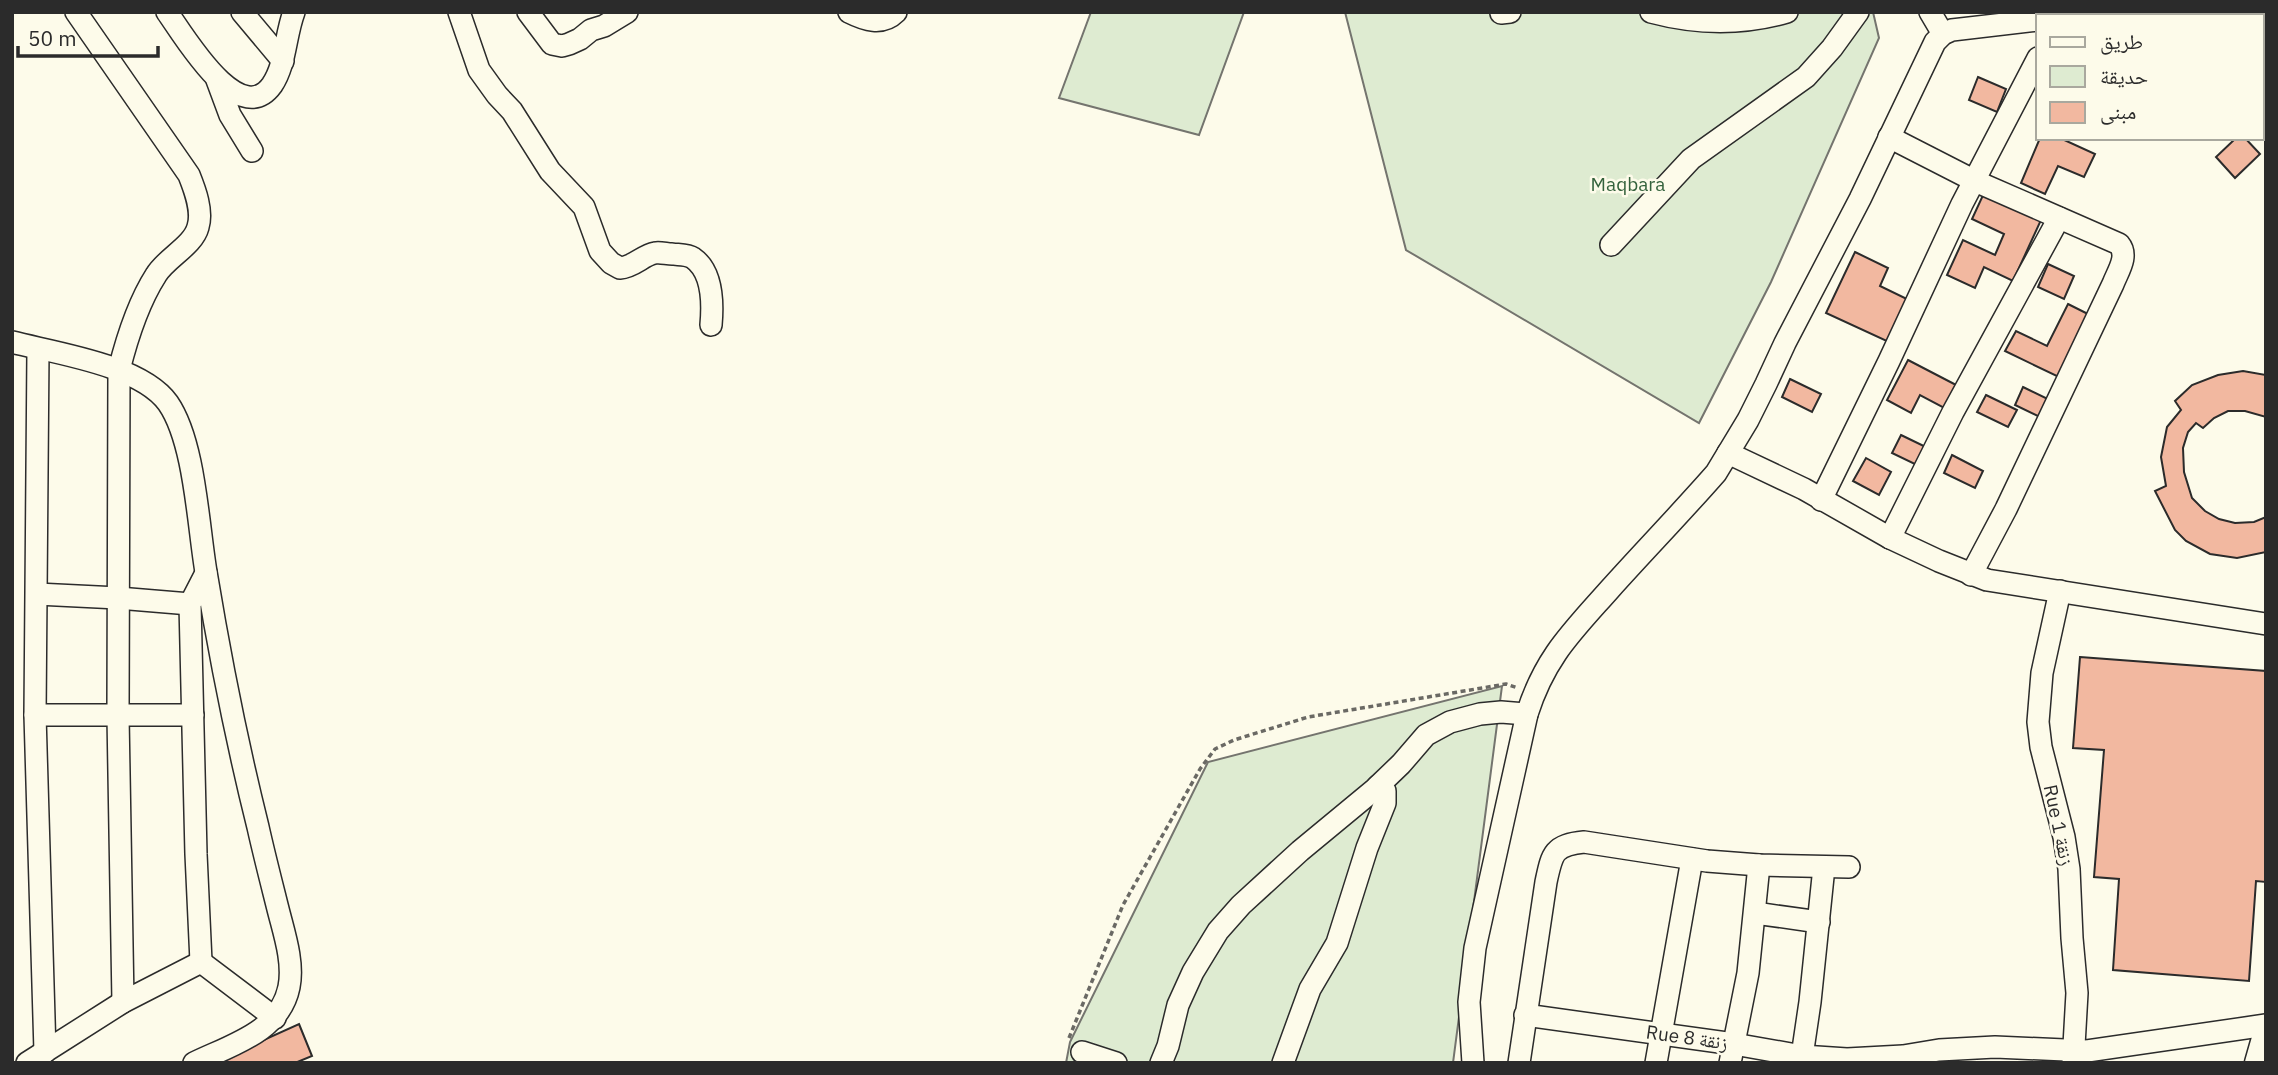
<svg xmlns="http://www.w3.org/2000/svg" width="2278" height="1075" font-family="'IBM Plex Sans','Noto Naskh Arabic',sans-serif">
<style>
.green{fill:#deebd1;stroke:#74746e;stroke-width:2}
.building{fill:#f2b8a0;stroke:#2b2b2b;stroke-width:2}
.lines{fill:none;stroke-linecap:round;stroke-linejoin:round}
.minor-casing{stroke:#2b2b2b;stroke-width:24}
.major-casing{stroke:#2b2b2b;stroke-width:29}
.path{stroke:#6a6964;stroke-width:3.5;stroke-dasharray:5 3.5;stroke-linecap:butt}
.minor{stroke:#fdfbea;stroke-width:21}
.major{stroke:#fdfbea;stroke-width:26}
.labels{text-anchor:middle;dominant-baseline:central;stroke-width:5;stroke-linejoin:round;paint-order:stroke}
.park-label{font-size:19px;fill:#34623c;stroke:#fdfbea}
.street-label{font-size:19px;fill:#2b2b2b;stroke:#fdfbea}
</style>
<rect width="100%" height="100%" fill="#fdfbea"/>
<g class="green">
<polygon points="1091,12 1244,12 1199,135 1059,98"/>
<polygon points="1345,12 1873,12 1879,38 1771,282 1699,423 1406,250"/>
<polygon points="1502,686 1453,1063 1066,1063 1070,1042 1208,762"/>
</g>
<g class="building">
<polygon points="2129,12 2139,12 2141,16 2124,16"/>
<polygon points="2199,12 2210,12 2213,16 2195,16"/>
<polygon points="1978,77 2006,89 1997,112 1969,100"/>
<polygon points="2262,81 2266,86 2266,125 2262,120"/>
<polygon points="2040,138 2060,138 2095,154 2084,177 2058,166 2045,194 2021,183"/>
<polygon points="2236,138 2245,138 2260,154 2235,178 2216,157"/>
<polygon points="1984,193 2041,220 2013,281 1984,267 1975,288 1947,275 1963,240 1995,255 2004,234 1972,219"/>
<polygon points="1855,252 1888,268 1880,286 1911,301 1891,343 1826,313"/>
<polygon points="2048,264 2074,276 2064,299 2038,287"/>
<polygon points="2068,304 2094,317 2063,379 2005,351 2016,331 2047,346"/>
<polygon points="1908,360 1960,387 1948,410 1920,395 1911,413 1887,400"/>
<polygon points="2243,371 2266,375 2266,417 2245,411 2228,411 2214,418 2203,428 2196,423 2188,432 2183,448 2184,472 2192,498 2205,511 2219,519 2235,523 2254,522 2266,517 2266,552 2237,558 2210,554 2186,541 2175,530 2155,491 2166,486 2161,457 2167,427 2181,410 2175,401 2192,385 2218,375"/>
<polygon points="1790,379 1821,394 1812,412 1782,397"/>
<polygon points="2023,387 2054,402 2046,420 2015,405"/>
<polygon points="1986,395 2017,410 2008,427 1977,412"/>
<polygon points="1901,435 1932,450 1923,468 1892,453"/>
<polygon points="1952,455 1983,471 1975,488 1944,473"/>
<polygon points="1866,458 1891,472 1879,495 1853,481"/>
<polygon points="2080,657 2266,671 2266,882 2256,881 2249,981 2113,970 2119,879 2094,877 2104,750 2073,748"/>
<polygon points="299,1024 312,1056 295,1063 226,1063 224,1058"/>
</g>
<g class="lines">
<g class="minor-casing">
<g id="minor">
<path d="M 76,12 L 189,175 C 195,190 203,211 198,227 C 193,246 166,258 156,275 C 138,303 127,338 119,370 L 118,716 L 123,1002"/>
<path d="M 167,12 C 183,34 239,131 272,85 C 286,64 285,36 294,12"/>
<polyline points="242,12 283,61"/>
<path d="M 459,12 L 479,70 L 497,95 L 512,111 L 550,171 L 584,207 L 600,251 L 611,263 L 620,268 C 634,267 643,255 655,253 C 660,252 667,254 672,254 C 678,255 687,254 693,258 C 713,272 713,303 711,325"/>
<polyline points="528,12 552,44 562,46 569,44 580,39 591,30 604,26 627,12"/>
<path d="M 849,12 C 865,20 882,26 896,12"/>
<path d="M 1651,12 C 1696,24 1742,25 1787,12"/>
<polyline points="1930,12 1943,34"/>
<polyline points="1501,13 1510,12"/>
<polyline points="2063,16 2069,12"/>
<polyline points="217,80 230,115 252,151"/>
<path d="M 1889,137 L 1975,181 L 2119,244 C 2129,256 2118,271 2113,284 L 2006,509 L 1971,575"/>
<polyline points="1611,245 1691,159 1806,77 1832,48 1858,12"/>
<path d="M 12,342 C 55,353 141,365 168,403 C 195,442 198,525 206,572 C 220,657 237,743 258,827 C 264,854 271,881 278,909 C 284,933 294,962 289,987 C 280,1032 231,1045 194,1063"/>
<polyline points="38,350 35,715 45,1052"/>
<polyline points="1728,453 1804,489 1890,538 1939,561 1987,580 2266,624"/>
<polyline points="1821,500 1889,361 1962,204 2038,58"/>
<polyline points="1890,538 1953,412 2059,218"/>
<polyline points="2060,591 2042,673 2038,722 2041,747 2064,837 2069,869 2072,938 2077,993 2073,1063"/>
<polyline points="37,594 118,598 190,604"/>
<polyline points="35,715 193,715"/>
<polyline points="1755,913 1819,922"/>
<polyline points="201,962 196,854 190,604 206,573"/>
<polyline points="201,962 275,1018"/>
<polyline points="1525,1015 1734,1044 1802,1056 1847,1059 1903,1056 1939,1050 1995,1047 2087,1051 2266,1025"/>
<polyline points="1082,1052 1116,1063"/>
<polyline points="27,1063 123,1002 201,962"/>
<polyline points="1161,1063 1168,1046 1178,1005 1193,972 1218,931 1241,905 1300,851 1375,789 1401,764 1426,735 1450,722 1480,714 1501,712 1527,714"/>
<polyline points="1283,1063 1310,989 1337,943 1367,848 1385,803 1385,791 1378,786"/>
<path d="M 1473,1063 L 1469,1002 L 1475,948 L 1527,714 C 1545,657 1572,632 1610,589 C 1645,550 1681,513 1716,473 L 1748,420 L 1766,384 L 1785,343 L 1860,199 L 1935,42 L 1943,34 L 1952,30 L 2038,20"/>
<path d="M 1519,1063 L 1546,882 C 1552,854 1553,845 1584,842 L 1707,861 L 1759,865 L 1849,867"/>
<polyline points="1656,1063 1692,859"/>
<polyline points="1730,1063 1748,973 1759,865"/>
<polyline points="1801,1063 1810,1002 1824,867"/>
</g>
</g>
<g class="major-casing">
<polyline id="major" points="2258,1063 2266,1035"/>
</g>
<polyline class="path" points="1069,1038 1123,905 1200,769 1215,749 1234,740 1308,717 1506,684 1518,688"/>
<use href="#minor" class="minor"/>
<use href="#major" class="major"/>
</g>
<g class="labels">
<g class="park-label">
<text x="1628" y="184">Maqbara</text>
</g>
<g class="street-label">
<text transform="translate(2059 825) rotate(78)">Rue 1 زنقة</text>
<text transform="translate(1687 1037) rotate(8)">Rue 8 زنقة</text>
</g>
</g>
<rect width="2278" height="1075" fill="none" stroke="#2b2b2b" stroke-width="28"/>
<rect x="2036" y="14" width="228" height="126" fill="#fdfbea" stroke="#a9a89e" stroke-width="2"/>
<rect x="2050" y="37" width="35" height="10" fill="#fdfbea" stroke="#a9a89e" stroke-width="2"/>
<text x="2100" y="49" font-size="21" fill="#2b2b2b">طريق</text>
<rect x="2050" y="66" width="35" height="21" fill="#deebd1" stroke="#a9a89e" stroke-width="2"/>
<text x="2100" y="84" font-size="21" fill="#2b2b2b">حديقة</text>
<rect x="2050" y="102" width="35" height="21" fill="#f2b8a0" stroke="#a9a89e" stroke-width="2"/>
<text x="2100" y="119" font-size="21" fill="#2b2b2b">مبنى</text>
<path d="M18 46v10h140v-10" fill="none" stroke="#2b2b2b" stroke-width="3.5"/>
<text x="28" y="46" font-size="21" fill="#2b2b2b" stroke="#fdfbea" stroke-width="5" paint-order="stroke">50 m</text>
</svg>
